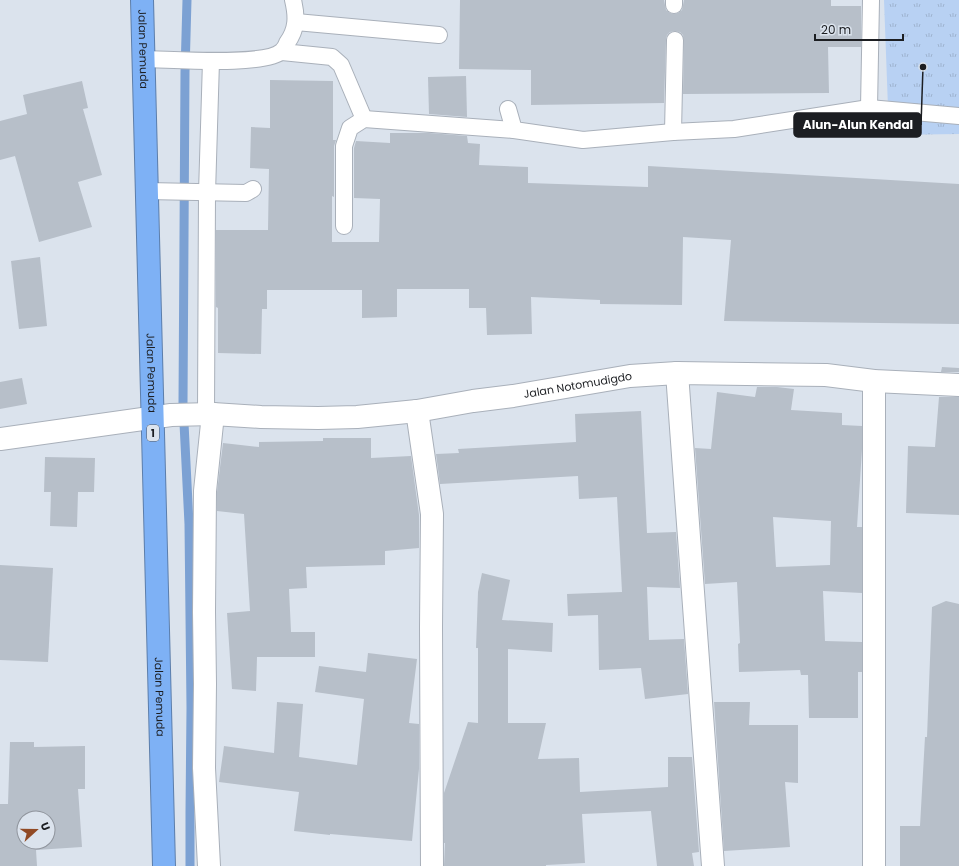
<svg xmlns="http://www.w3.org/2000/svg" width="959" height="866" font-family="Poppins,sans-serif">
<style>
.park{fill:url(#park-tufts)}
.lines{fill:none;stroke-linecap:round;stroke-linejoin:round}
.stream{stroke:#7ca1d3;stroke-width:9}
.building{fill:#b7bfc9;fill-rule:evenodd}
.lane-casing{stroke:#a9b0ba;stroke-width:18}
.street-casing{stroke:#a9b0ba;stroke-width:24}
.highway-casing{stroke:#5c7eab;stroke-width:24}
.lane{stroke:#fff;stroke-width:16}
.street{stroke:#fff;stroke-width:22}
.highway{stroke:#7eb1f5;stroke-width:22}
.labels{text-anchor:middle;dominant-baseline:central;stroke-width:3;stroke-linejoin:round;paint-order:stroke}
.shield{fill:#dbe3ed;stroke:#55595f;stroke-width:1}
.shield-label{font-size:10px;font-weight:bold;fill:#1c1e22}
.street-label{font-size:11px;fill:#1c1e22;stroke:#dbe3ed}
.leader{fill:none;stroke:#1c1e22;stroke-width:1.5}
.callout-dot{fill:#1c1e22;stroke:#dbe3ed;stroke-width:1.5}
.callout{fill:#1c1e22;stroke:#1c1e22;stroke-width:1.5}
.callout-label{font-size:12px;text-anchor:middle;font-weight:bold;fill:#fff}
</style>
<defs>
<pattern id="park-tufts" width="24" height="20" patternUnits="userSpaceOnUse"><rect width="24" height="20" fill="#b8d1f3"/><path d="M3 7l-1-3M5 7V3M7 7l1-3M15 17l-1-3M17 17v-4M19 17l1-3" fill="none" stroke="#9eb3d0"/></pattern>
</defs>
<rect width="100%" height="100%" fill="#dbe3ed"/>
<polygon class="park" points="884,0 959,0 959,134 889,135"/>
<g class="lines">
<polyline class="stream" points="187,0 185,72 183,403 189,524 191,708 190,812 190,866"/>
</g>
<g class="building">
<polygon points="460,0 664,0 666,10 670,13 674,14 678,13 682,10 684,0 831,0 831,6 861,6 861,47 828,47 829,93 683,94 684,40 683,35 680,32 675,31 670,32 667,35 666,40 664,103 531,105 531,70 459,69"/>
<polygon points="466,76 467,117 429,114 428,77"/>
<polygon points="270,80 333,81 333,140 336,140 334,146 334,197 332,196 332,242 379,242 380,199 354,198 354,148 356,141 390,143 390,133 429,133 467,136 468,143 480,144 479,165 528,167 528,183 648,187 648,166 959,184 959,324 724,321 731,240 683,237 682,305 600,304 600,300 531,297 532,334 487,335 486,308 469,308 469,289 397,289 397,317 362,318 362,290 267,290 267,309 262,309 261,354 218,353 218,308 216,307 216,230 268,230 269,169 250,168 251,127 270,128"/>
<polygon points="82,81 88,108 83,109 102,175 78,182 92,227 39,242 15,156 0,160 0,121 27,114 23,95"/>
<polygon points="40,257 47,326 19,329 11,261"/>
<polygon points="942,367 959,368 959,372 941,372"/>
<polygon points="22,378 27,404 0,409 0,382"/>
<path d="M 757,387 L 777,387 L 794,389 L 791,410 L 842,413 L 842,425 L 862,426 L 862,449 L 857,527 L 862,527 L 862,593 L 823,591 L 825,641 L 862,642 L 862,672 L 858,672 L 858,718 L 809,718 L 808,675 L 801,675 L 800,670 L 739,672 L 738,644 L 740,643 L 737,582 L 705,584 L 695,448 L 711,449 L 717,392 L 755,397 ZM 773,517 L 831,521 L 830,565 L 776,567 Z"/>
<polygon points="939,397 959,397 959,515 906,513 908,446 935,447"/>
<polygon points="641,411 647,533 676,532 680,588 647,587 649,640 684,639 688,694 645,699 641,668 599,670 598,615 568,616 567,594 622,592 617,497 579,499 578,476 440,484 436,454 459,453 458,449 576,442 575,414"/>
<polygon points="323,438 371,438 371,458 411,456 419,515 419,548 385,551 385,565 306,567 307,588 289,589 291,632 315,632 315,657 257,657 256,691 232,689 227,613 250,611 244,514 217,511 217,492 223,443 259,447 259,442 323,441"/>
<polygon points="45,457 95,458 94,492 78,492 77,527 50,526 51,492 44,492"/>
<polygon points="0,565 53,568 48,662 0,660"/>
<polygon points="482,573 510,580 502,620 553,623 552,652 508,649 508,723 546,723 538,759 579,758 580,792 668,787 668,757 692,757 699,852 692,853 694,866 657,866 651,811 582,814 585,863 546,865 546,866 444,866 445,843 444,843 444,793 468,722 478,723 478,648 476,648 478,592"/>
<polygon points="946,601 959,604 959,866 900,866 900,826 920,826 925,737 927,737 932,607"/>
<polygon points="368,653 417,659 409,723 419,724 419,769 412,841 330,834 330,835 294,831 299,792 219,782 224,746 274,753 277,702 303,704 299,757 357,765 364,699 315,692 319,666 366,672"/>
<polygon points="714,702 750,702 749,725 798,725 798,783 785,782 790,847 724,851"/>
<path d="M 10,742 L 34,742 L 34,747 L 85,746 L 85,789 L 78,789 L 82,847 L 36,850 L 37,866 L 0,866 L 0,804 L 8,804 ZM 24,818 L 48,818 L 48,842 L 24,842 Z"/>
</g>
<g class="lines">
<g class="lane-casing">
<g id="lane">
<polyline points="674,0 674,5"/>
<polyline points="296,22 439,35"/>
<polyline points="282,52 332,57 341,65 364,119"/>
<path d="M 143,59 C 170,59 265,67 282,51 C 284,49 286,46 287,43 C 297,29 297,17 293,0"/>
<polyline points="869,108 871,0"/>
<polyline points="508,109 514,130 583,140 673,132 734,129 869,108 959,116"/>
<polyline points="673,132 675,40"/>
<polyline points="147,191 246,193 253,189"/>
<polyline points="344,226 344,146 350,128 364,119 514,130"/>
<polyline points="206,414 207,193 211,61"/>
</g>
</g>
<g class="street-casing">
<g id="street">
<polyline points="677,373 713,866"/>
<polyline points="417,411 432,514 431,627 432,866"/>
<path id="s1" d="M 0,439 L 171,415 L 213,414 L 261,417 L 318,418 L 357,417 L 417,411 L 473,401 L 513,396 L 630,376 L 677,373 L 826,375 L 874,381 L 959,385"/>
<polyline points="209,866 204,768 205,684 204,612 205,491 213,414"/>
<polyline points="874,866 874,381"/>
</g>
</g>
<g class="highway-casing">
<g id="highway">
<path id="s2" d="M 142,0 L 164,866"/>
</g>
</g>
<use href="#lane" class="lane"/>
<use href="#street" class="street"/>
<use href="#highway" class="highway"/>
</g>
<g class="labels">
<rect class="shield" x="147" y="425" width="12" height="16" rx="3"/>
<g class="shield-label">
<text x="153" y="433">1</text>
</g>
<g class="street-label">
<text stroke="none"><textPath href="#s2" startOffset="49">Jalan Pemuda</textPath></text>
<text stroke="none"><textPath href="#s2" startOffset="373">Jalan Pemuda</textPath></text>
<text stroke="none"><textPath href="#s1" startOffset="582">Jalan Notomudigdo</textPath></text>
<text stroke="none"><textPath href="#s2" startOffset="697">Jalan Pemuda</textPath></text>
</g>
</g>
<path class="leader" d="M923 67L921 125"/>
<circle class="callout-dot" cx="923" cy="67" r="4"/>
<rect class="callout" x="794" y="113" width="127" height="24" rx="4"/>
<g class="callout-label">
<text x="858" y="129">Alun-Alun Kendal</text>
</g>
<g transform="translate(36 830) rotate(69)"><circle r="19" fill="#dbe3ed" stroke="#8f949c"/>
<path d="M0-3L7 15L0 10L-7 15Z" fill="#914a25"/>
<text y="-6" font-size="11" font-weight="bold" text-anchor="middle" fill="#1c1e22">U</text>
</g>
<path d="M815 34v6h88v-6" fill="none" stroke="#1c1e22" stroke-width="2"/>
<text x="821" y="34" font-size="12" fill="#1c1e22" stroke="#dbe3ed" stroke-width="3" paint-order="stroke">20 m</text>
</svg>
